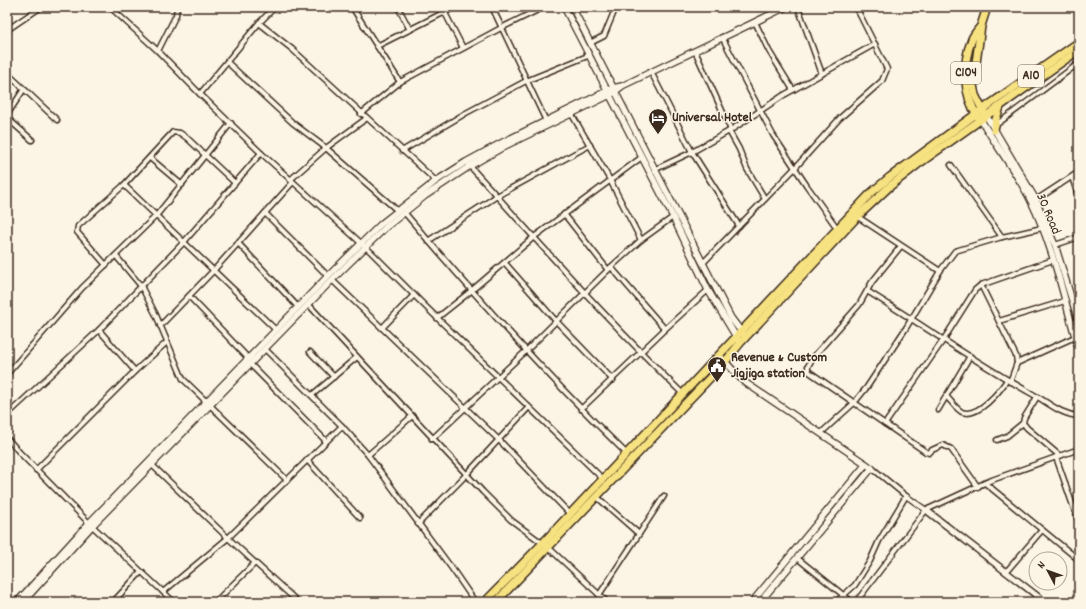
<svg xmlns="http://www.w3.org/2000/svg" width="1086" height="609" font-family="Dekko,sans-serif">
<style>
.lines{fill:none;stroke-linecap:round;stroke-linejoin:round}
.minor-casing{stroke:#3b2a1e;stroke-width:7}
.tertiary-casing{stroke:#3b2a1e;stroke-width:8}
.secondary-casing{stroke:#3b2a1e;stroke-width:8}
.trunk-casing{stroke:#3b2a1e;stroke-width:10}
.minor{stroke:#fcf5e5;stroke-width:4}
.tertiary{stroke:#fcf5e5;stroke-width:5}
.secondary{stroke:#fcf5e5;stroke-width:5.5}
.trunk{stroke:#f7e281;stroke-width:7}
.labels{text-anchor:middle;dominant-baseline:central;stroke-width:3;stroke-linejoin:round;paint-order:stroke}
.shield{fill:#fcf5e5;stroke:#75675a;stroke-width:1}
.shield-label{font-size:13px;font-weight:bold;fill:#3b2a1e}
.poi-label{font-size:14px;font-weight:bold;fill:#3b2a1e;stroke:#fcf5e5;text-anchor:start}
.street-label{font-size:14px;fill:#3b2a1e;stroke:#fcf5e5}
</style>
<rect width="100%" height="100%" fill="#fcf5e5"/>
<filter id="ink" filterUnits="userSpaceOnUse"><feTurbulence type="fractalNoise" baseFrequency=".025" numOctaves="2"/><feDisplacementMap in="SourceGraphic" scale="8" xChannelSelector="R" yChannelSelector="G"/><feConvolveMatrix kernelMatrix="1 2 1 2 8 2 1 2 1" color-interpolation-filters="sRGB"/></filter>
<g filter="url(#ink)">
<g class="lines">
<g class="minor-casing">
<g id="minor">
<polyline points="110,7 158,51 200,94 261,153 371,252 425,306 603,479"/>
<polyline points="352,7 400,82"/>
<polyline points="398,7 410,30"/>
<polyline points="442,7 463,48"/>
<polyline points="492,7 546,121"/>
<polyline points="798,7 822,74"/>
<polyline points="755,22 769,51 793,90"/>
<polyline points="259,23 292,49 436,181"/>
<polyline points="7,30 41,7"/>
<polyline points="722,37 773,135 807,186 837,228"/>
<polyline points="590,43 604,36 616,7"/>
<polyline points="377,46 455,7"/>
<polyline points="158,51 176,15 177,7"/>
<polyline points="695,51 731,130"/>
<polyline points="227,62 293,123 326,148 398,211"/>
<polyline points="651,72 692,152 739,226"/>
<polyline points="7,73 57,120"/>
<polyline points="200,94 259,23 275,7"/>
<polyline points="571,113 610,180 641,240"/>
<polyline points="361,114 400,82 501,28 544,7"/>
<polyline points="7,115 24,89"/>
<polyline points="7,118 32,140"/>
<polyline points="996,125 1079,63"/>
<polyline points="729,131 739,149 747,169 765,199"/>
<polyline points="402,151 466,113 526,81 590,55"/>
<polyline points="150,158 182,185"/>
<path d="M 469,165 C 539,243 608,321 683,394"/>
<polyline points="951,165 1002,237"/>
<polyline points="656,169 692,152 731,130 784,95 875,44"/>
<polyline points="1072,177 1079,199"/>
<polyline points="290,180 326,148 367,118"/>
<polyline points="124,185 276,330"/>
<polyline points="1036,200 1079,172"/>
<path d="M 404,212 C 475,296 548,377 627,454"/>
<polyline points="265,213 328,276"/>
<polyline points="564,214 608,270"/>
<polyline points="858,217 940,271"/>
<polyline points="428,241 497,196 590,145"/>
<polyline points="238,243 298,307"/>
<polyline points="1055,245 1079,237"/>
<polyline points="901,246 872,282 859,305 814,356 808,366 808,371 926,452 929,453 932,450 943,445 951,449 978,487"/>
<polyline points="116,256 141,286 156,315 183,379 287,480"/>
<polyline points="505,263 556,321 613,380"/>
<polyline points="703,263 795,168 840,118 882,81 887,69 856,7"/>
<polyline points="106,265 77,232 78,226 124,185 173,132 180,133 187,138 235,183"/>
<polyline points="611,267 665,329"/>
<polyline points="332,280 499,440 570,514"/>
<polyline points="981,285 1016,356 1017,363 1010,382"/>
<path d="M 867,291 C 924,326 978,364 1036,396 C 1050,404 1062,415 1079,416"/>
<polyline points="189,296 248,358"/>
<polyline points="308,304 483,492 511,520 549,548 607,602"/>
<polyline points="437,318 471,291 534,237 642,157"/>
<polyline points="999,321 1065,301"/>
<polyline points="160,326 214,270 293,182"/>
<polyline points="382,328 414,295"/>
<polyline points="99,330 135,371"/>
<polyline points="265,349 342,426 368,455 453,570 475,602"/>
<polyline points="310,352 334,377"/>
<polyline points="1017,363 1075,337"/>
<polyline points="250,364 326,441"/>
<polyline points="7,374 82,288 156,216 231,123"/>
<polyline points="312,395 357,357"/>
<path d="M 946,396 C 951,401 956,409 962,412 C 978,418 999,392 1007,380"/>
<polyline points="1037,397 1024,418 1023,423 1027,428 1060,456"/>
<polyline points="581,409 665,329 708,290"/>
<polyline points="938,410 970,356"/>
<polyline points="7,415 99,330 184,242 261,153"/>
<polyline points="885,424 944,339 975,290 981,285 1053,260"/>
<polyline points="821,433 854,403 867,387 906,328 940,271 955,251 1002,237 1042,228"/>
<polyline points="7,438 20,453 89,523 174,602"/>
<polyline points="432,439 526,351 611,267 641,240 673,217"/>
<polyline points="997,440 1007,436 1023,423"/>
<polyline points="368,455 411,417"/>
<polyline points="1056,457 1079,523"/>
<polyline points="307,460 360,518"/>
<polyline points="152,465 228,538 298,602"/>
<polyline points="36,470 135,371 167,342"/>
<polyline points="985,483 1079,560"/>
<polyline points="906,496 926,510"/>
<polyline points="597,497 639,534"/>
<polyline points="418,524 466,475 529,407"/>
<polyline points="797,558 852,602"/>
<polyline points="1006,572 1042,530"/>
<polyline points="163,592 228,538 342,426"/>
<polyline points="599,595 664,496"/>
<polyline points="113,602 141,572"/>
<polyline points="215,602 255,563"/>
<polyline points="836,602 855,585 870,561 879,541 906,496 872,468"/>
<polyline points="856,602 926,510 989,481 1079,449"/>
</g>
</g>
<g class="tertiary-casing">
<polyline id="tertiary" points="926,510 1045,602"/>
</g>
<g class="secondary-casing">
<g id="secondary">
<polyline points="564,7 673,217 708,290 738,340"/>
<polyline points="572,7 731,318 743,334"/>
<polyline points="987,117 1036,200 1055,245 1079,323"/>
<path d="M 981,120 C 997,147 1017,173 1031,201 C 1054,248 1064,300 1079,350"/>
<polyline points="720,356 743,381 872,468 760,602"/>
<polyline points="17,602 89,523 328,276 381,224 436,181 466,162 503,142 613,88 622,86 786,7"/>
<polyline points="23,602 92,526 332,280 385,228 425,196 470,166 505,146 610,95 621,87"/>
<polyline points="752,602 866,464"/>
</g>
</g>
<g class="trunk-casing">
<g id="trunk">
<polyline points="984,113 975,95 973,85 981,26 987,7"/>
<path d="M 978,117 C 963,95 962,63 972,39 C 974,34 978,30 981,26"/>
<polyline points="994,130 996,119 1000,107"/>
<polyline points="485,602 543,543 871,193 890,177 976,114 1079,42"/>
<polyline points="496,602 725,362 741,342 856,218 889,187 917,165 1079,50"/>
</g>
</g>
<use href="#minor" class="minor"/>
<use href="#tertiary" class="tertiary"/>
<use href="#secondary" class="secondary"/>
<use href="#trunk" class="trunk"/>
</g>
</g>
<defs>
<g id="hotel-pin" transform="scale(1)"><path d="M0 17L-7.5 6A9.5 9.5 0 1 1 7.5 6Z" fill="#3b2a1e" stroke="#fcf5e5"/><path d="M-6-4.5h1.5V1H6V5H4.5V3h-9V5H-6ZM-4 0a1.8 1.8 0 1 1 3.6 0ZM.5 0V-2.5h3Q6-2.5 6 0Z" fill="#fff"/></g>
<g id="civic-pin" transform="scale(1)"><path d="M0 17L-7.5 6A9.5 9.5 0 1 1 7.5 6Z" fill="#3b2a1e" stroke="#fcf5e5"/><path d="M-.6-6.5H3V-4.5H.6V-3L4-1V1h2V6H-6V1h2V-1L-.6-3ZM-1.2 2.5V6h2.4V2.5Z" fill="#fff"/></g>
</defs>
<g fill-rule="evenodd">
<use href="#hotel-pin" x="658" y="118"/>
<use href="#civic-pin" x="717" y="366"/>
</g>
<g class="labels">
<g class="shield">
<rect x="951" y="62" width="30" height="22" rx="3"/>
<rect x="1018" y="65" width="26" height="22" rx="3"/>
</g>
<g class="shield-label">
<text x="966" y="73">C104</text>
<text x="1031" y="76">A10</text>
</g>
<g class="poi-label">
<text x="672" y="118">Universal Hotel</text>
<text x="731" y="358">Revenue &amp; Custom<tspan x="731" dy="16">Jigjiga station</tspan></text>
</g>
<g class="street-label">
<text transform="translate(1048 214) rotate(67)">30 Road</text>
</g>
</g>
<rect width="1086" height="609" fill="none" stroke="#fcf5e5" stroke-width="24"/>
<rect x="12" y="12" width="1062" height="585" fill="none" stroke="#3b2a1e" stroke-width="1.5" filter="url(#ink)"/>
<g transform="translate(1048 571) rotate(311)"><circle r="19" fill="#fcf5e5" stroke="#afa495"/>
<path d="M0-3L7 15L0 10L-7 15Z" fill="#3b2a1e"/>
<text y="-6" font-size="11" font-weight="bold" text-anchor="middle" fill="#3b2a1e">N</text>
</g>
</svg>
